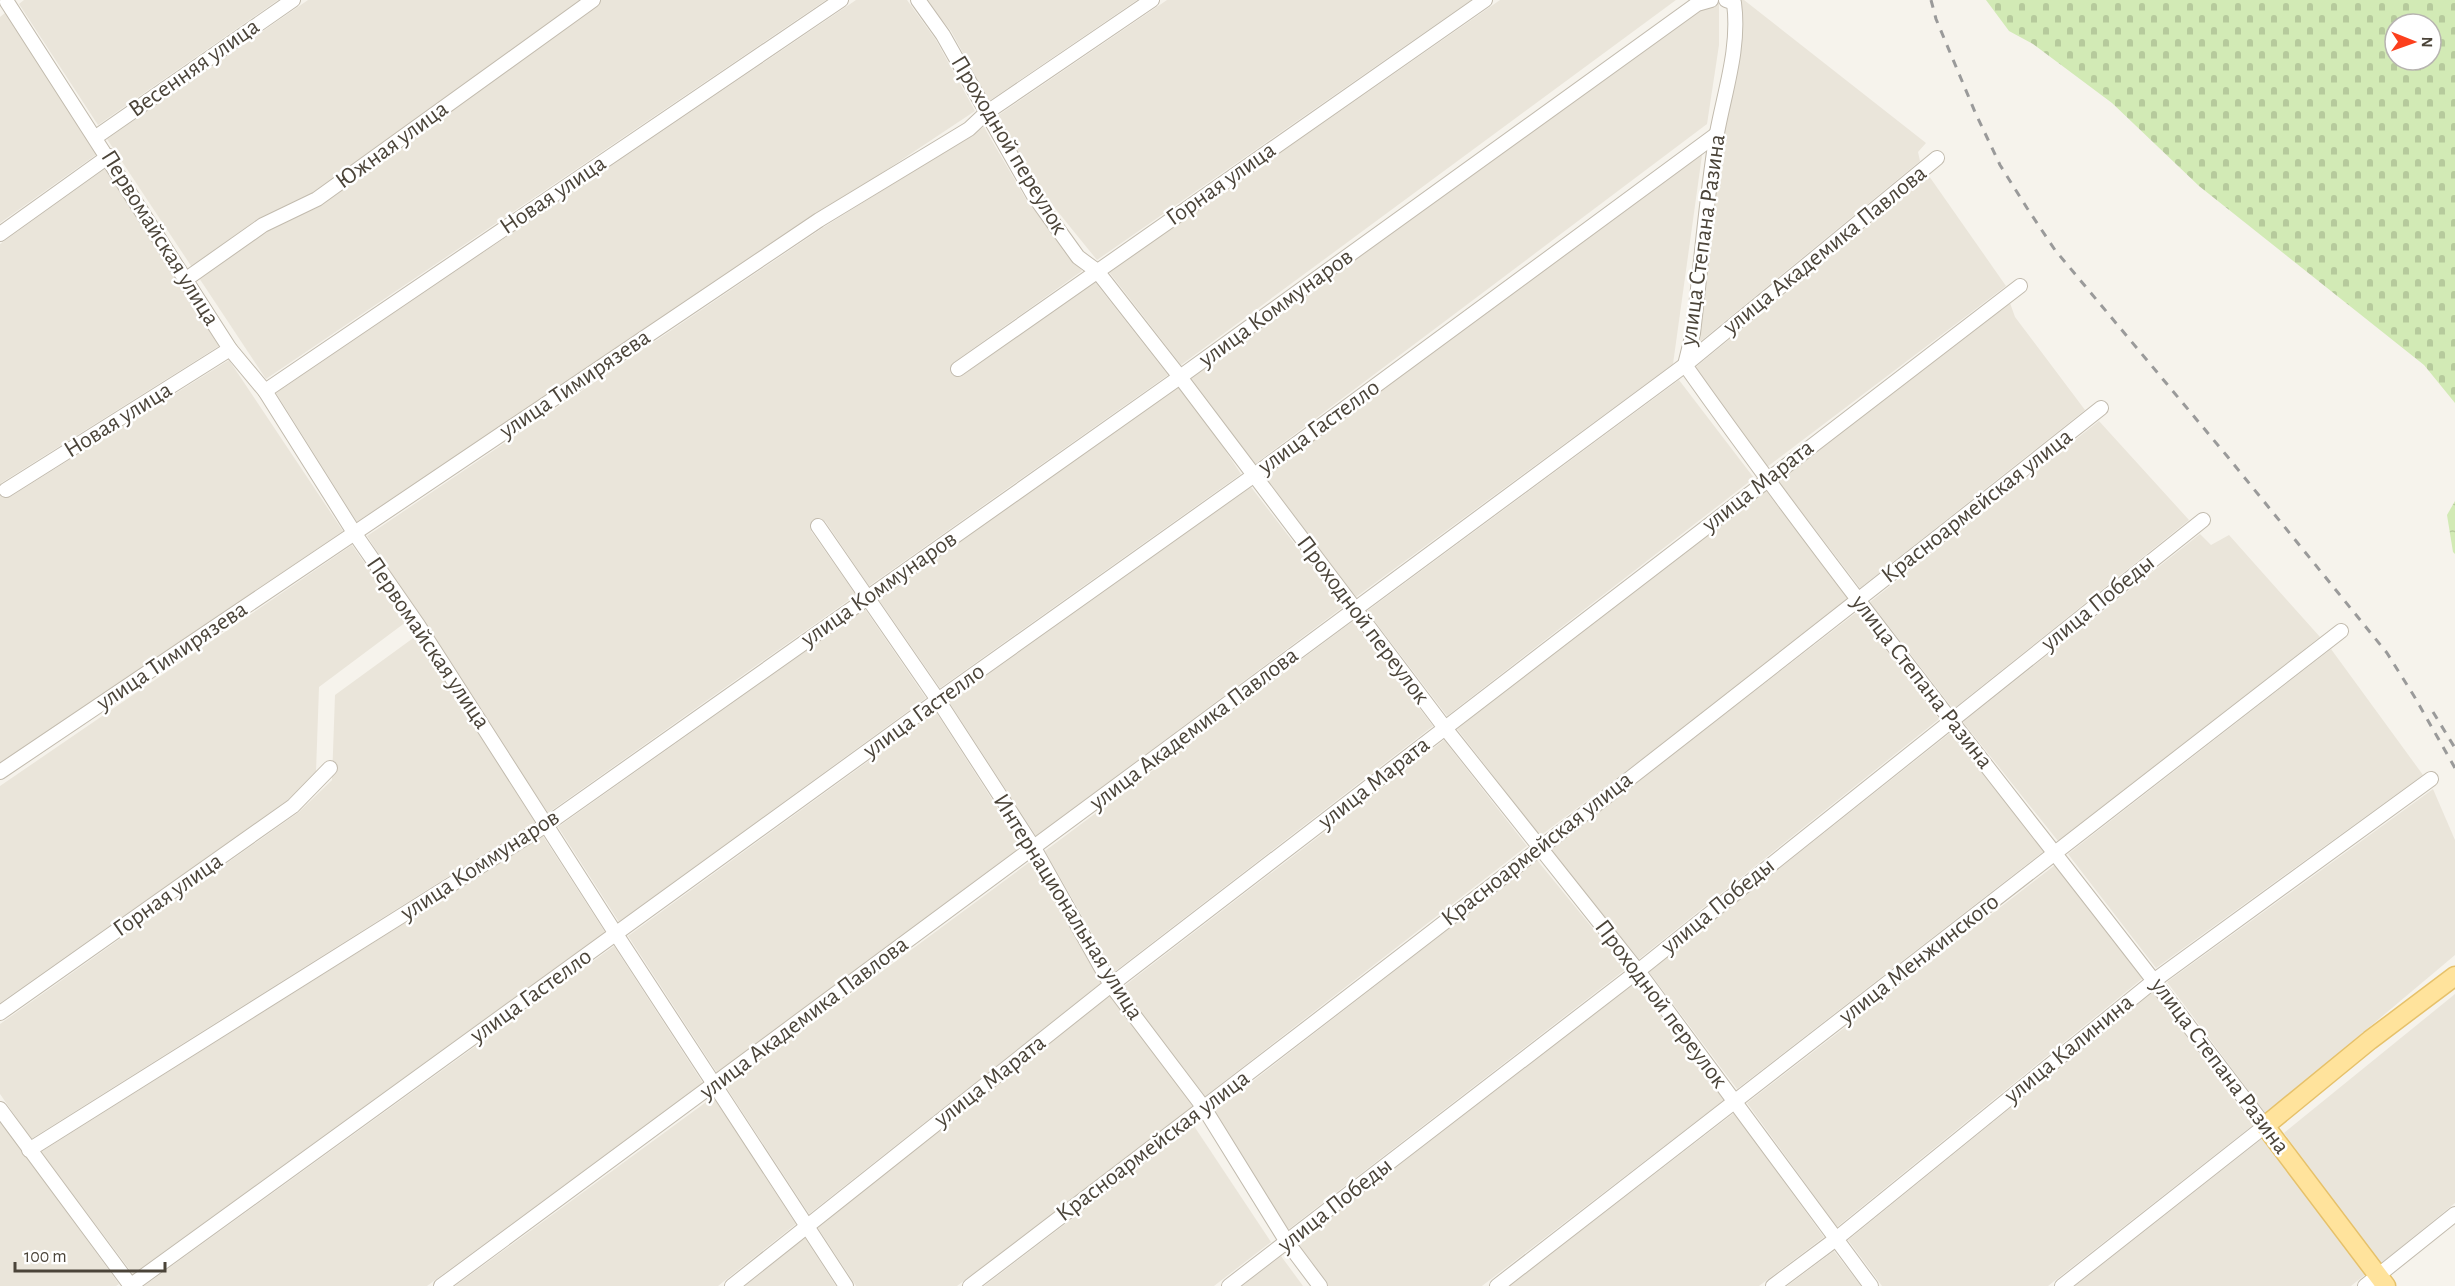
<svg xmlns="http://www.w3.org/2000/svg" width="2455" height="1286" font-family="'Alegreya Sans',sans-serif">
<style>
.residential{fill:#eae5da}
.forest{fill:url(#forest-crowns)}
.cemetery{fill:url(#cemetery-stones);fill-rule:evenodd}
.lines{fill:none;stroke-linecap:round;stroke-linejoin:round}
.minor-casing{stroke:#c2bbae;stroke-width:16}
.major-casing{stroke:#e6c16a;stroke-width:21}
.minor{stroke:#fff;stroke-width:14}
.major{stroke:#ffe39c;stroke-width:18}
.rail{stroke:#9a9a9a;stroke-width:3;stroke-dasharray:8 8;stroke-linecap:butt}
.labels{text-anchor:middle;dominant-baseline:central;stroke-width:5;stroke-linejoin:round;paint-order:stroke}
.street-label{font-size:24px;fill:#4b4439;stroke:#fff}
</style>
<defs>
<pattern id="forest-crowns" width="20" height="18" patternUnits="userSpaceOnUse" patternTransform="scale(1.5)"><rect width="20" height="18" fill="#d2eab5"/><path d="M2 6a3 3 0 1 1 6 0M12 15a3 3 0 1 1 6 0" fill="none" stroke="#b6ca9c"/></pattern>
<pattern id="cemetery-stones" width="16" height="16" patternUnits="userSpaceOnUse" patternTransform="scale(1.5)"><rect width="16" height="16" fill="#d2eab5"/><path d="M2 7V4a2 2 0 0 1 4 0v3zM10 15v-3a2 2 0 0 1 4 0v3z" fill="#b6ca9c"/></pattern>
</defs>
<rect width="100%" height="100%" fill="#f6f3ec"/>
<g class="residential">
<polygon points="24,0 278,0 98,125 19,4"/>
<polygon points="308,0 826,0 266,379 107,139"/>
<polygon points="856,0 907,0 936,40 975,111 357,522 276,393"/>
<polygon points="926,0 1137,0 989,101 951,31"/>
<polygon points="1167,0 1471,0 1097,260 1041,191 997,116"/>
<polygon points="1500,0 1676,0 1181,365 1109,272"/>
<polygon points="1705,0 1719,0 1719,45 1707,124 1255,464 1191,378"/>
<polygon points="1736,0 1744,0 1926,143 1918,152 1920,161 1691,349"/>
<polygon points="5,13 97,154 0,223 0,17"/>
<polygon points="984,127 1027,201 1082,271 954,362 963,375 1095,282 1168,375 869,586 825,521 811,531 856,595 548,813 367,536 824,227"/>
<polygon points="1703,148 1673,364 1356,597 1265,477"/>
<polygon points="106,168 219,346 1,483 10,497 229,360 343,531 0,766 0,244"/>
<polygon points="1929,176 2006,286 1767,467 1692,370"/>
<polygon points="2010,303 2015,317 2085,410 1860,588 1778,481"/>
<polygon points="1177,378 1241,474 940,688 879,600"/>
<polygon points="1679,380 1754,478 1447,716 1367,611"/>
<polygon points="2099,421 2189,520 1953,709 1870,602"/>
<polygon points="1767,483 1854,599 1540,836 1457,729"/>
<polygon points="1251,487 1343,607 1036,836 949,702"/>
<polygon points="2200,534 2211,545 2229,535 2320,637 2058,841 1963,722"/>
<polygon points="352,545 406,622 319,687 316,772 288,800 0,1003 0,786"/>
<polygon points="865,609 926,698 619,922 558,827"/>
<polygon points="1857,612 1939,719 1639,959 1550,849"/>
<polygon points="1353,621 1433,726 1114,972 1045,851"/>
<polygon points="416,636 535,822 31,1139 0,1094 0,1024 299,812 332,780 335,695"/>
<polygon points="2331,649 2423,775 2156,968 2068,854"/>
<polygon points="936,712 1022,846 717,1073 628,936"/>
<polygon points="1950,733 2044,851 1737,1089 1649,972"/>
<polygon points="1444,740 1527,846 1199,1101 1123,987"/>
<polygon points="2433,789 2455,840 2455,955 2266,1114 2167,982"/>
<polygon points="543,836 605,932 133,1274 41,1152"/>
<polygon points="1537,860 1626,969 1285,1232 1208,1116"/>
<polygon points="1031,861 1101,983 809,1214 726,1087"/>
<polygon points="2055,865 2143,978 1837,1227 1747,1103"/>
<polygon points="614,946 703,1083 427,1286 144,1286"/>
<polygon points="1636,982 1724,1100 1482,1286 1324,1286 1294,1246"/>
<polygon points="1111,990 1197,1107 957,1286 856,1286 818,1228"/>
<polygon points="2153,992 2253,1125 2048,1286 1882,1286 1848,1240"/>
<polygon points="2455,994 2455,1203 2380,1264 2284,1133"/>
<polygon points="713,1097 796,1224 718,1286 455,1286"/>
<polygon points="1734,1113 1824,1237 1759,1286 1509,1286"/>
<polygon points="0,1121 119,1284 116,1286 0,1286"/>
<polygon points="1194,1126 1271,1242 1214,1286 984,1286"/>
<polygon points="2263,1138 2366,1274 2351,1286 2075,1286"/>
<polygon points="805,1238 836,1286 745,1286"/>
<polygon points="1834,1251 1861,1286 1787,1286"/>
<polygon points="1281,1256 1303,1286 1242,1286"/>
</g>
<polygon class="forest" points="2455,501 2455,554 2453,552 2447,515"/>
<path class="cemetery" d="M 1986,0 L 2455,0 L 2455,403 L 2424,365 L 2199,186 L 2112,103 L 2033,44 L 2009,31 ZM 2395,24 L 2431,24 L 2431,60 L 2395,60 Z"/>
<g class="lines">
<g class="minor-casing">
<g id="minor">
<polyline points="918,0 943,35 1034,196 1078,257 1097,271 1180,377 1445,728 1638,971 1871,1286"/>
<path d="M 1726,0 L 1734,3 C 1740,47 1725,90 1717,133 C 1706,199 1701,267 1693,333 L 1685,365 C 1869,625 2073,871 2265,1126 L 2062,1286"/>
<polyline points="7,2 230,349 265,391 355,534 418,625 616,934 846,1286"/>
<polyline points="96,137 293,0"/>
<polyline points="0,234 109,156"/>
<polyline points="185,280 263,225 317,199 593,0"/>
<polyline points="958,369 1485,0"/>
<polyline points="265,391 841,0"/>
<polyline points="6,490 230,349"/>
<polyline points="818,526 938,700 1034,848 1111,985 1204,1108 1287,1242 1320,1286"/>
<polyline points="0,772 819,220 969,129 986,113 1152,0"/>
<polyline points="0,1013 293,806 330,768"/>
<polyline points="0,1109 131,1286"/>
<polyline points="29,1150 546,825 1180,377 1697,4 1711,0"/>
<polyline points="130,1286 938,700 1253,476 1717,134"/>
<polyline points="441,1286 1685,365 1937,158"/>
<polyline points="732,1286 1111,985 2020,286"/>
<path d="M 970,1286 C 1350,997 1727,705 2101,408"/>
<polyline points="1229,1286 1638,971 2203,520"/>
<polyline points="1497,1286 2341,631"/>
<polyline points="1773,1286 1836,1239 2155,980 2431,779"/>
<polyline points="2365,1286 2455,1214"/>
</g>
</g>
<g class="major-casing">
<polyline id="major" points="2386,1286 2265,1126 2370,1040 2455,976"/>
</g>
<use href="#minor" class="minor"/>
<use href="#major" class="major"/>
<g class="rail">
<polyline points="1931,0 1936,19 1975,112 2000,165 2027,208 2055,250 2227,456 2387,653 2414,696 2455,768"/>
<polyline points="2433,712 2455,748"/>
</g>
</g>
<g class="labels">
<g class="street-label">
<text transform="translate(194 68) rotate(-35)">Весенняя улица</text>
<text transform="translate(392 145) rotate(-36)">Южная улица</text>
<text transform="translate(1009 145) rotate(59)">Проходной переулок</text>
<text transform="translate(1221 184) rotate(-35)">Горная улица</text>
<text transform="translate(553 195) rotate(-34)">Новая улица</text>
<text transform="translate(160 238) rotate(58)">Первомайская улица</text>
<text transform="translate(1703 240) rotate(-82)">улица Степана Разина</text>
<text transform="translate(1825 250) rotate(-39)">улица Академика Павлова</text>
<text transform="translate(1276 308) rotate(-36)">улица Коммунаров</text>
<text transform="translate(575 384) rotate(-34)">улица Тимирязева</text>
<text transform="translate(118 420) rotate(-32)">Новая улица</text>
<text transform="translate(1319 427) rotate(-36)">улица Гастелло</text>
<text transform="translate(1758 486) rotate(-38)">улица Марата</text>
<text transform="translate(1977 506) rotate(-38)">Красноармейская улица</text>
<text transform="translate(879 589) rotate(-35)">улица Коммунаров</text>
<text transform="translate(2098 603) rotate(-39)">улица Победы</text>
<text transform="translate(1363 620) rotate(53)">Проходной переулок</text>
<text transform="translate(428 643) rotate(56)">Первомайская улица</text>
<text transform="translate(172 656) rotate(-34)">улица Тимирязева</text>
<text transform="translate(1922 682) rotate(52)">улица Степана Разина</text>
<text transform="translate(924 711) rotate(-36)">улица Гастелло</text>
<text transform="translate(1194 729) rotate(-37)">улица Академика Павлова</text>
<text transform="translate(1374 783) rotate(-38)">улица Марата</text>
<text transform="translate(1537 849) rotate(-38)">Красноармейская улица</text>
<text transform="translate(480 865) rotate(-33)">улица Коммунаров</text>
<text transform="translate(168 895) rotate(-35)">Горная улица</text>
<text transform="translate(1718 906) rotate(-39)">улица Победы</text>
<text transform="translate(1068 907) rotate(58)">Интернациональная улица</text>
<text transform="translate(1919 959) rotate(-38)">улица Менжинского</text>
<text transform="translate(531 996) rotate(-36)">улица Гастелло</text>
<text transform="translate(1661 1004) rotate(53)">Проходной переулок</text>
<text transform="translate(804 1018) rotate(-37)">улица Академика Павлова</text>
<text transform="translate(2069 1049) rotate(-39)">улица Калинина</text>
<text transform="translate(2220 1066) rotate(53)">улица Степана Разина</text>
<text transform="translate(990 1081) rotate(-38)">улица Марата</text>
<text transform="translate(1153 1146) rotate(-37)">Красноармейская улица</text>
<text transform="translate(1335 1205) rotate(-38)">улица Победы</text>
</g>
</g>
<g transform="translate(2413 42) rotate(91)"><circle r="28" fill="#ffffff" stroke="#b7b4b0" stroke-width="1.5"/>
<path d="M0-4.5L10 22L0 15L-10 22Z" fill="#fc3f1d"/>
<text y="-9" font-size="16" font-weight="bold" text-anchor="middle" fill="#4b4439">N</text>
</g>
<path d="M15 1262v9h150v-9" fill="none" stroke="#4b4439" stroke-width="3"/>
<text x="24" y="1262" font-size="18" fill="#4b4439" stroke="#ffffff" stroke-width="4.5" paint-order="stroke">100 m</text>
</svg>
